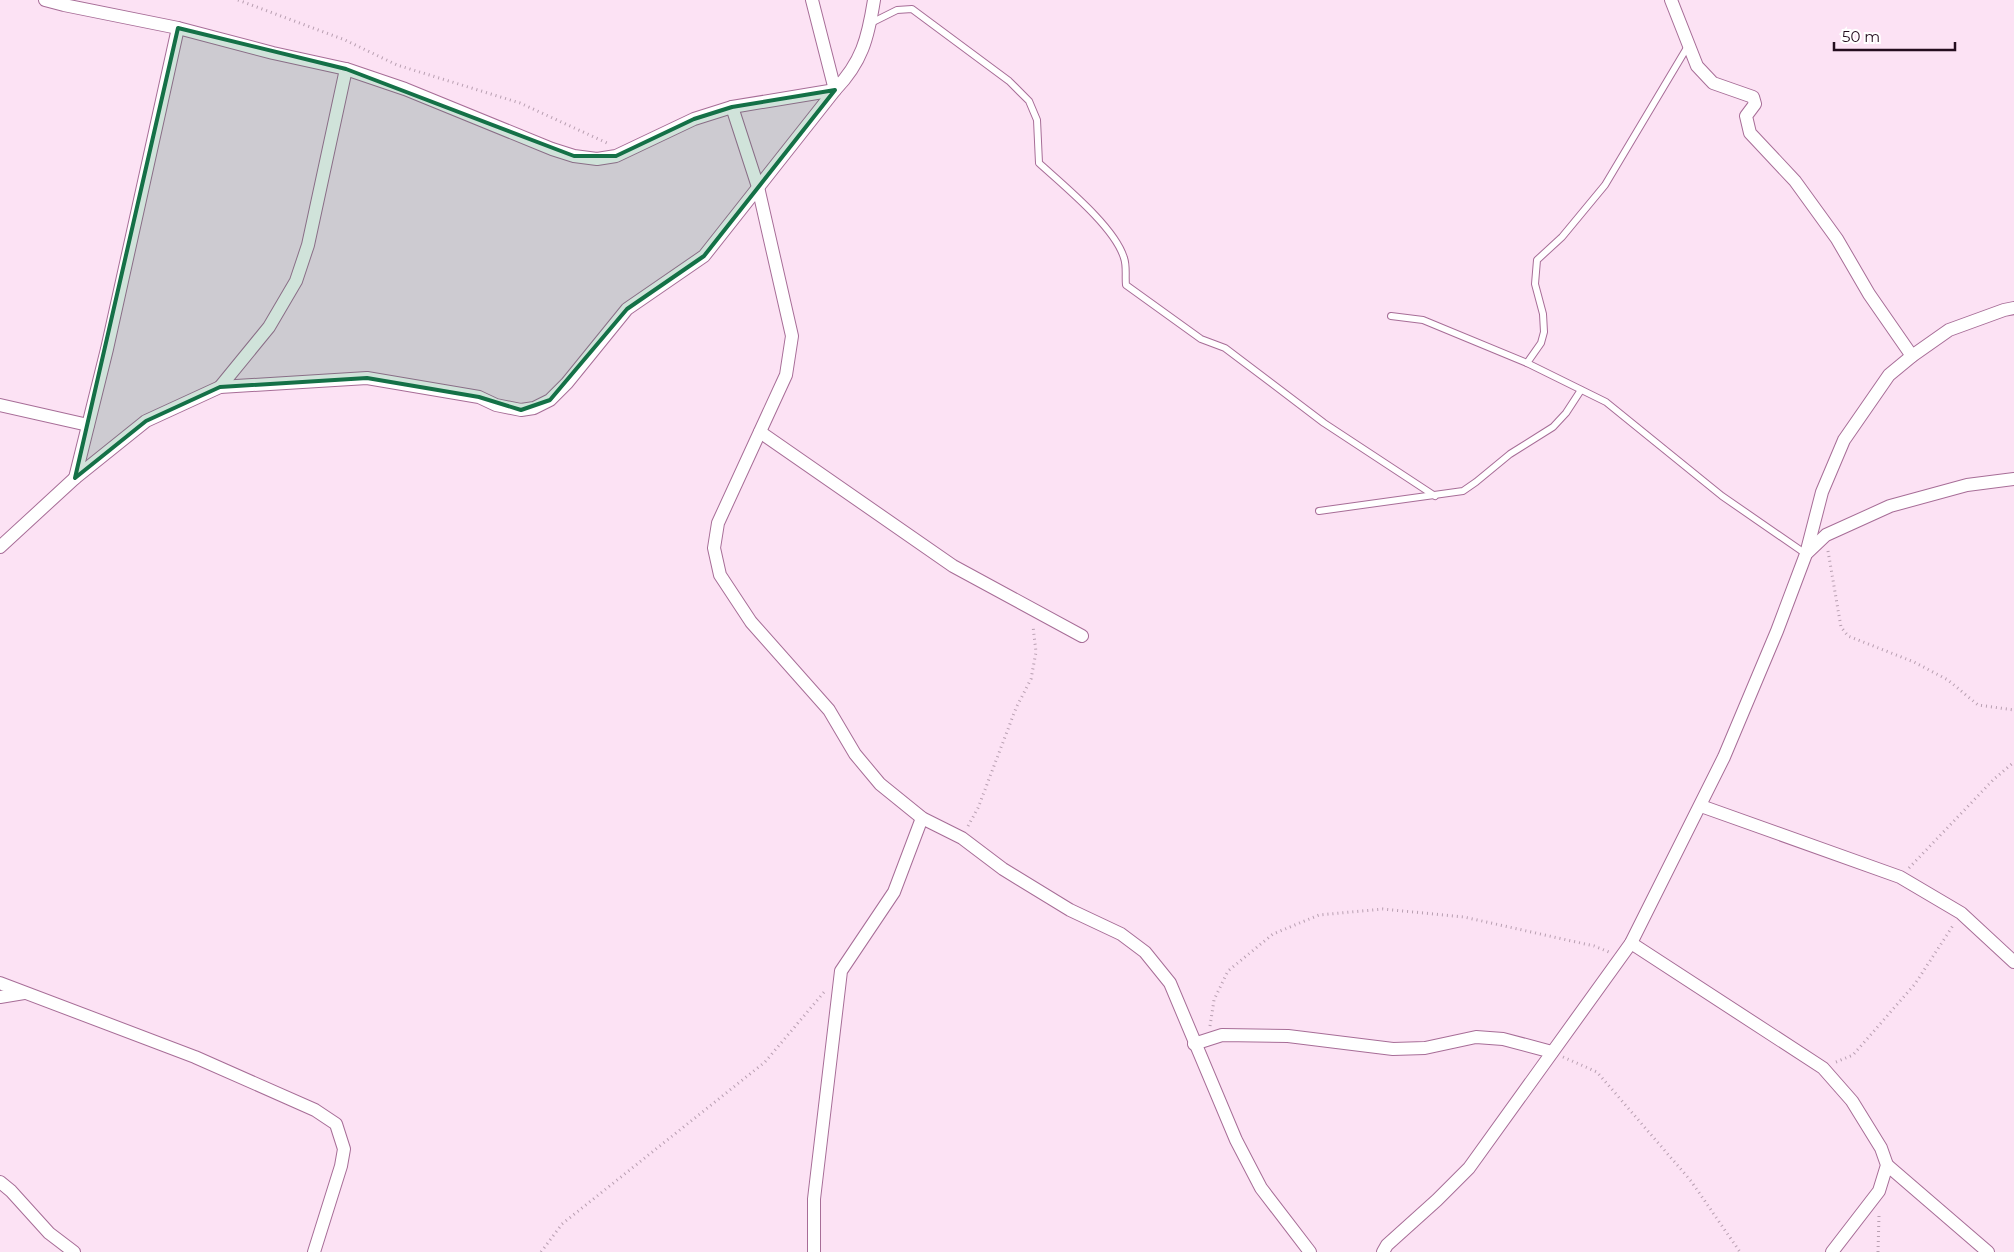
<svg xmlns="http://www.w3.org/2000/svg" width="2014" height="1252" font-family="Montserrat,sans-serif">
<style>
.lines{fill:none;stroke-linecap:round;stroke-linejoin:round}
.service-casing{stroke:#a76d97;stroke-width:8}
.minor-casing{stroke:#a76d97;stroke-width:14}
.path{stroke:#b89fb1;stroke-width:3;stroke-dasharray:1 4;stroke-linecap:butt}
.service{stroke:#fff;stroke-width:6}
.minor{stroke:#fff;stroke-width:12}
.marked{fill:#147147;fill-opacity:0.2;stroke:#147147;stroke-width:4;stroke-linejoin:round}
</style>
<rect width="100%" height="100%" fill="#fce2f4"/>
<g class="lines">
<g class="service-casing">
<g id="service">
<path d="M 871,23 L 897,10 L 912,9 L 1009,81 L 1029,101 L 1037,120 L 1039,163 C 1063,185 1115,227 1124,258 C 1127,266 1125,277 1126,285 L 1201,339 L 1225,348 L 1324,423 L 1435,496"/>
<polyline points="1391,316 1423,320 1527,363 1606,402 1722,496 1806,554"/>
<polyline points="1527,363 1541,343 1544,332 1543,314 1535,284 1537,260 1562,237 1605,185 1688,46"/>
<polyline points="1319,511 1463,491 1476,482 1510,454 1553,427 1566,413 1581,390"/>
</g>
</g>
<g class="minor-casing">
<g id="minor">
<path d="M 45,0 L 64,5 L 178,28 L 273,53 L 346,69 L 405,89 L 552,149 L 574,156 L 597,159 L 616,156 L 694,119 L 732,107 L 835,90 C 862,62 868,38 874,0"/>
<polyline points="1671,0 1697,66 1713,83 1753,97 1755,104 1746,116 1750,133 1795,181 1837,239 1869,294 1912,356"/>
<polyline points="732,107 758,187 792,336 786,375 718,523 714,548 720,575 751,622 829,710 855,754 880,784 922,818 962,838 1003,869 1070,910 1121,934 1145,952 1170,983 1236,1140 1261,1188 1310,1252"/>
<polyline points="220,387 269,327 296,281 308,245 346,69"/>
<polyline points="0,405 88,425"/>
<polyline points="760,432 953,566 1082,636"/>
<polyline points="75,478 107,349 178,28"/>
<polyline points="0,547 75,478 146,421 220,387 367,378 479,397 496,405 521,410 534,408 550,400 567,383 627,309 704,256 835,90 812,0"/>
<polyline points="1806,554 1822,492 1844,440 1889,375 1912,356 1949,330 2004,310 2014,308"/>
<polyline points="1701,806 1900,877 1961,913 2014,962"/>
<polyline points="1631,943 1823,1068 1852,1101 1881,1148 1887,1165 1879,1191 1832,1252"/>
<polyline points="0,983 195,1057 315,1110 336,1124 344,1149 341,1166 314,1252"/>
<polyline points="0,997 24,993"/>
<polyline points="1194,1044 1222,1035 1288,1036 1393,1049 1425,1048 1476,1037 1503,1039 1552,1052"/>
<polyline points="1887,1165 1988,1252"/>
<polyline points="0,1182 11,1191 49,1233 74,1252"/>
<polyline points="814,1252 814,1199 841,971 894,892 922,818"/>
<polyline points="1383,1252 1387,1245 1437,1200 1469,1168 1631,943 1724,757 1777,631 1806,554 1826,535 1890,506 1967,485 2014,479"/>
</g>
</g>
<g class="path">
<polyline points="238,0 345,40 397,65 520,103 607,143"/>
<polyline points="1828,551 1841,627 1848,636 1914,662 1948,680 1978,705 2014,710"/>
<polyline points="968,826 978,808 1016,708 1031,679 1036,652 1033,626"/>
<polyline points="1909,868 1994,779 2014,762"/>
<polyline points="1210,1026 1214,1000 1228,971 1273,934 1319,915 1383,909 1464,917 1594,946 1609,952"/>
<polyline points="1563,1057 1597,1072 1691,1181 1740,1252"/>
<polyline points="1836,1062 1853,1055 1915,984 1954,924"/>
<polyline points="541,1252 562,1224 765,1062 825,991"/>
<polyline points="1878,1252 1879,1215"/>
</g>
<use href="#service" class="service"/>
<use href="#minor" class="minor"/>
</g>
<path class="marked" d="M 178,28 L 346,69 L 574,156 L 616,156 L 694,119 L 732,107 L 835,90 L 704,256 L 627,309 L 550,400 L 521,410 L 479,397 L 367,378 L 220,387 L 146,421 L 75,478 Z"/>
<path d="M1834 42v8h121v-8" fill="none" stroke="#240d1e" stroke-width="2.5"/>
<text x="1842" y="42" font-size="15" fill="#240d1e" stroke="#ffffff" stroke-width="4" paint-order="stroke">50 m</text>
</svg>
